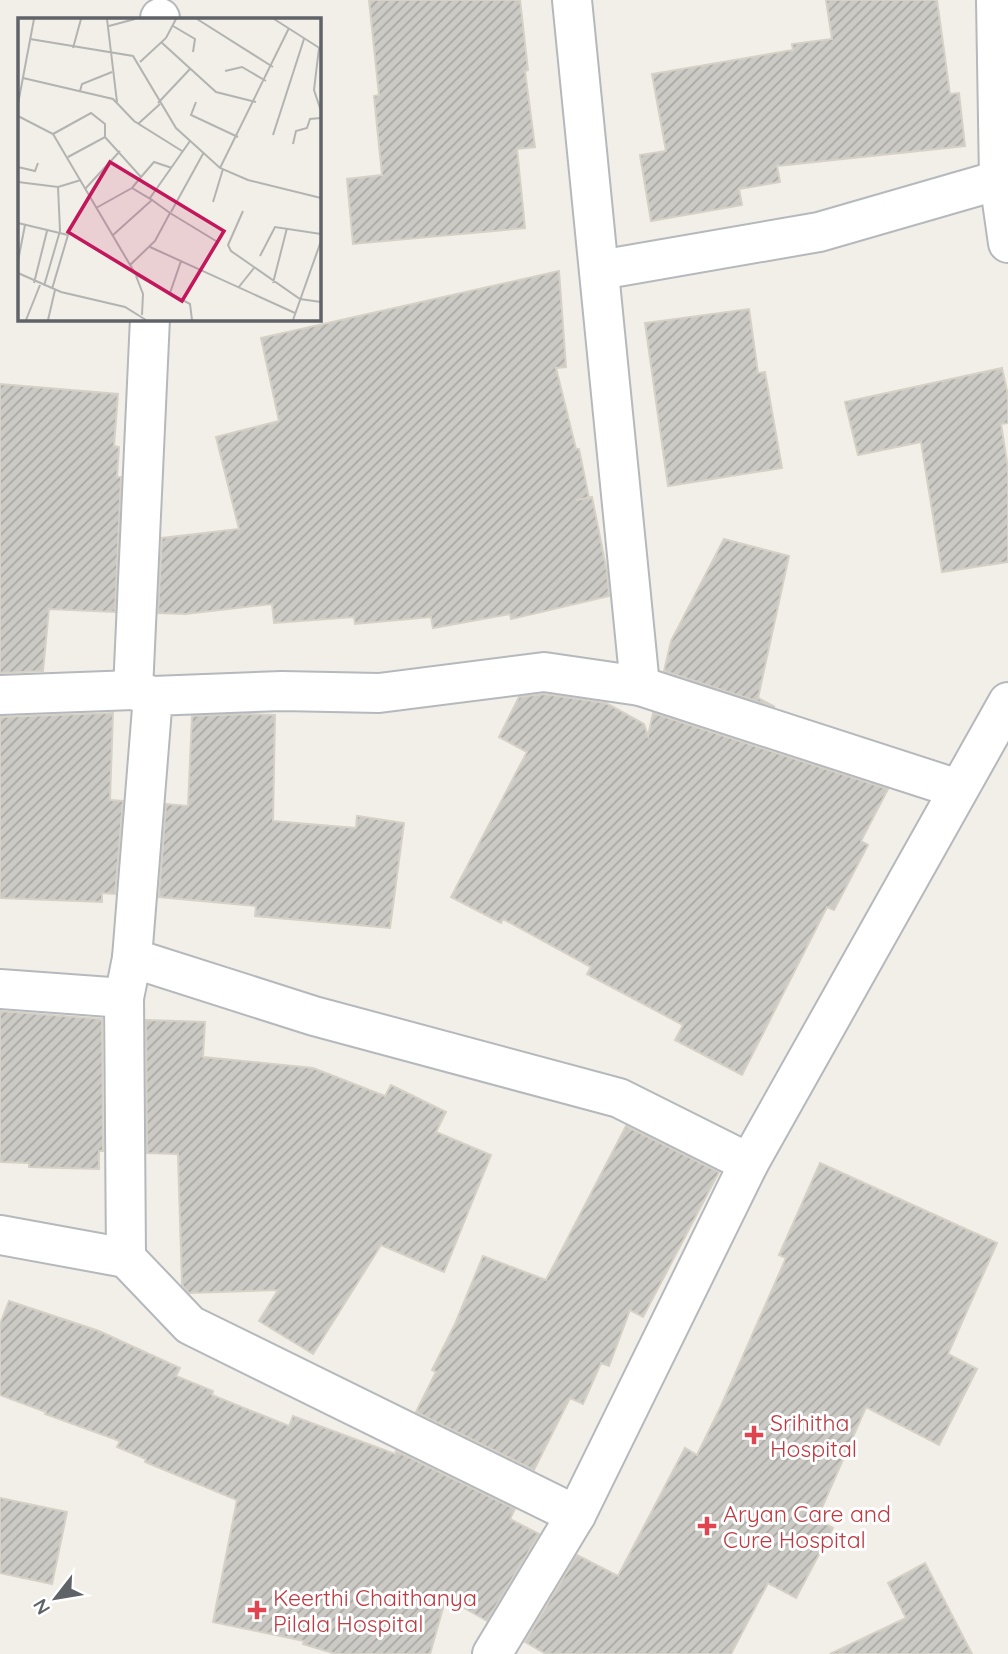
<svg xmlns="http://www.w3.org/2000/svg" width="1008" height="1654" font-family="Quicksand,sans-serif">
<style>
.building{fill:url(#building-hatch);stroke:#d6d1c6;stroke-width:2}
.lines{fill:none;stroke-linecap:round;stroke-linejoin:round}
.street-casing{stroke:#b5b8bc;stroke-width:42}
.street{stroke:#fff;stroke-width:38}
.health-dot{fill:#e0444e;stroke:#fff;stroke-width:2.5}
.labels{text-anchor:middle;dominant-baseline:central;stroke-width:6;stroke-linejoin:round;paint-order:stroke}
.health-label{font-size:23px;fill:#be3a42;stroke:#fff;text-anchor:start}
.inset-road{fill:none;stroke:#b3b3b1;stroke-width:2}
.view{fill:#c2185b;fill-opacity:0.15;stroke:#c2185b;stroke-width:3.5}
.inset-edge{fill:none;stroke:#5f6368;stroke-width:3.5}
</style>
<defs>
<pattern id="building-hatch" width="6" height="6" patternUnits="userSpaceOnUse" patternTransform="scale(1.75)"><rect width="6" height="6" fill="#cccac5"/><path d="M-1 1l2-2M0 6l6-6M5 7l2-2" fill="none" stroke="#a9a8a4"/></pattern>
</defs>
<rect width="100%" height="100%" fill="#f1efe8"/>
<g class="building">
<polygon points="369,0 520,0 528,70 525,71 535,147 517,149 525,228 353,244 347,179 382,175 374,96 379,95"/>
<polygon points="826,0 937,0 950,94 959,93 965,146 777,166 780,182 739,189 742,205 651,221 640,155 666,151 652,74 793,50 792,44 832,39"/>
<polygon points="559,271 566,367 556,368 576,449 579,449 589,498 576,500 578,500 592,497 607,572 609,596 511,619 510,614 433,628 431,617 355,624 354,617 274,623 272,604 185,614 158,613 162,538 239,529 216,437 279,421 261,338"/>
<polygon points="749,309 758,373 765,372 782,468 668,486 645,323"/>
<polygon points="1002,368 1008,395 1008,423 1001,424 1008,468 1008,562 942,572 921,442 858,455 845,402"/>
<polygon points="0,384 118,394 114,446 119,447 117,477 121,477 115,612 49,609 43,671 0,673"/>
<polygon points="724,539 789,556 758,698 775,707 664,671 671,641"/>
<polygon points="544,694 606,703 644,724 648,736 653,713 888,789 861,841 868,845 834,910 827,907 742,1075 675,1040 683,1025 587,974 591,967 503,919 501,923 451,897 527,752 499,737 519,697"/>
<polygon points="113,713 110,800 123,801 115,894 102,893 102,902 0,898 0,717"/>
<polygon points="249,714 275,715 273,821 356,828 357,816 404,823 390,928 255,916 256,906 159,897 166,804 188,806 192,716"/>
<polygon points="0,1011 102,1019 103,1151 99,1151 99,1169 29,1167 29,1163 0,1162"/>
<polygon points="146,1020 205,1022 203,1057 313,1068 385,1096 391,1085 446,1112 436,1132 491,1155 444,1272 381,1245 313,1354 259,1321 278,1290 189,1293 182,1285 178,1154 147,1153"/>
<polygon points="626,1126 719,1172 643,1317 630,1310 609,1366 601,1363 583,1404 570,1398 534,1470 416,1412 436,1372 432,1370 455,1324 483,1256 546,1280"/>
<polygon points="820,1163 997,1243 948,1354 977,1369 939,1445 866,1407 817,1519 833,1528 796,1598 768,1583 731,1654 546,1654 525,1642 577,1555 618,1576 685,1448 697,1455 721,1406 786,1258 779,1255"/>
<polygon points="9,1301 99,1331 180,1368 176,1376 213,1391 212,1395 289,1426 293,1416 395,1454 396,1451 515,1509 510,1519 539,1534 487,1621 459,1605 457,1608 445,1601 430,1654 336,1654 303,1644 304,1641 213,1622 237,1500 145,1462 146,1459 117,1447 120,1441 45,1414 46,1412 0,1395 0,1324"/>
<polygon points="0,1498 67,1512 52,1584 0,1573"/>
<polygon points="925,1563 972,1654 830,1654 906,1618 888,1583"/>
</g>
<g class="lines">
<g class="street-casing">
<g id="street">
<polyline points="572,0 640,686"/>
<polyline points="996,0 999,180 1008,243"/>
<polyline points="160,19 160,18"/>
<polyline points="600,270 819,232 999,180"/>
<polyline points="150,318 133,690 153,696"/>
<polyline points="0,695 133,690"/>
<polyline points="132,958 153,696 282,691 379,693 544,672 640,686 958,789"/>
<polyline points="0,989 124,998"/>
<polyline points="0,1235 126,1258 124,998 132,958 314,1016 619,1098 749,1163"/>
<polyline points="126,1258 190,1325 576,1515"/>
<polyline points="492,1654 576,1515 749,1163 1008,702"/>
</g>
</g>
<use href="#street" class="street"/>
</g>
<g class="health-dot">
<path d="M750.5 1424.5h7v7h7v7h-7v7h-7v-7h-7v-7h7z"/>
<path d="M703.5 1515.5h7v7h7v7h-7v7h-7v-7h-7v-7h7z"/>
<path d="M253.5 1599.5h7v7h7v7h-7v7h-7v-7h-7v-7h7z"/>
</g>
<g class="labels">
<g class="health-label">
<text x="770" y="1422">Srihitha<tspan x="770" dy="26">Hospital</tspan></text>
<text x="723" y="1513">Aryan Care and<tspan x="723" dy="26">Cure Hospital</tspan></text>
<text x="273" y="1597">Keerthi Chaithanya<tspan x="273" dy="26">Pilala Hospital</tspan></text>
</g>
</g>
<g transform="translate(18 18)">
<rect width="303" height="303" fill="#f1efe8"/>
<path class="inset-road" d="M 89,1 L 99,84M 179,1 L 255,49M 256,1 L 303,31M 91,8 L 117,1M 155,8 L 177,21 L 175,34M 12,21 L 115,38 L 158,110 L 202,150 L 230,162 L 303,180M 143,24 L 198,74 L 238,84M 55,30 L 63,1M 301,30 L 296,72 L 303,93M 122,44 L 148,20 L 158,1M 207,53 L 224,49 L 248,63M 5,60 L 95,81 L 116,103 L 164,133M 62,73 L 64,66 L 94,54M 178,84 L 173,97 L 220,119M 140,85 L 172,51M 0,86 L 16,1M 0,98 L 35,116 L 118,257 L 172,286 L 174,302M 120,106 L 142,86M 35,116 L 73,95 L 87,106 L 87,119M 255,117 L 286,21M 275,126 L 278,113 L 289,110 L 292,101 L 303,100M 50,139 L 87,119 L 123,159 L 114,170 L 134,182 L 95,217M 0,149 L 17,153 L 20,145M 202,150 L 271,10M 123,159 L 136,144 L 154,150M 0,164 L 40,169 L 63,162M 67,171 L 102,133M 132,180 L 172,123M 195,184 L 205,151M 78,190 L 114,170M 225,193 L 210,227 L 213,233 L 282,281 L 303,284M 153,194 L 186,134M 152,195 L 198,223M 0,205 L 50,217 L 34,271M 132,229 L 277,295M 242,238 L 257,209 L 303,216M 0,243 L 7,207M 112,247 L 137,223 L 152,195 L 134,182M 0,255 L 43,274 L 107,289 L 128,302M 118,258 L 125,276 L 124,297M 16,265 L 29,213M 255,265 L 269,210M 26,268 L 42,213 L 40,169M 220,270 L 236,250M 152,275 L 163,243M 8,302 L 22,267M 30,302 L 37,272M 275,302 L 303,223"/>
<path class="view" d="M 92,144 L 206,213 L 164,283 L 50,214 Z"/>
<rect width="303" height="303" class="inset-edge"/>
</g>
<g transform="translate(56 1598) rotate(239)" stroke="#ffffff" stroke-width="5" paint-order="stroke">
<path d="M0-5L12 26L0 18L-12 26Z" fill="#5f6368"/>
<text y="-10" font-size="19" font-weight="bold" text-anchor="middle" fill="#5f6368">N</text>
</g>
</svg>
